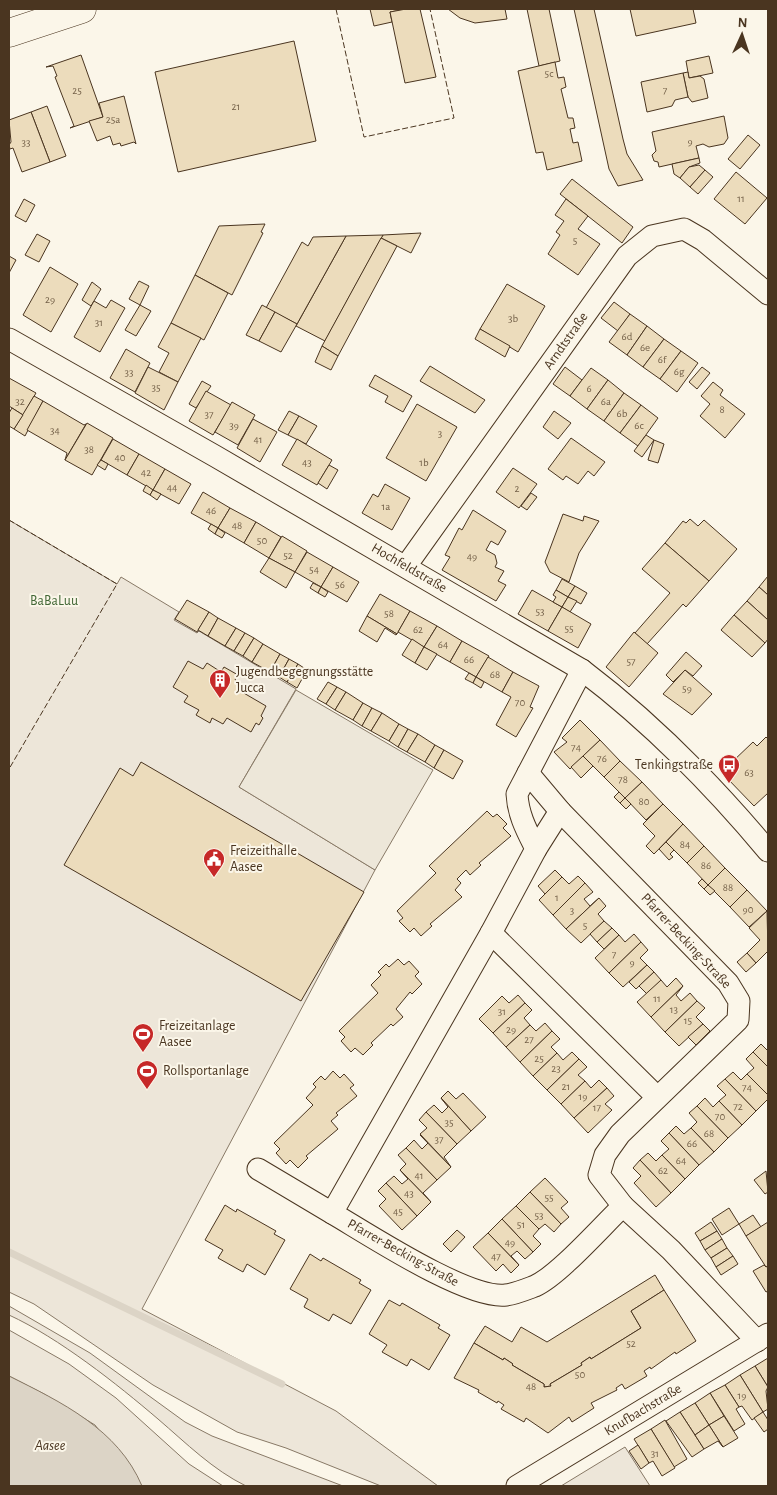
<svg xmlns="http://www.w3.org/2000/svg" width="777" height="1495" viewBox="0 0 777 1495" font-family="'Alegreya Sans',sans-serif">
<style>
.green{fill:#ede6d9;stroke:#887966}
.parking{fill:#ede7d9;stroke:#887966}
.water{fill:#dcd4c6;stroke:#887966}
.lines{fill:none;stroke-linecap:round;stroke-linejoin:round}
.stream{stroke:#dcd4c6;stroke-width:7}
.building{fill:#ecdcbc;stroke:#4a3520}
.minor-casing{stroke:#4a3520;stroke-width:23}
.secondary-casing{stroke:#4a3520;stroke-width:29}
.minor{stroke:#fbf6e9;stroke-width:21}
.secondary{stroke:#fbf6e9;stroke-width:28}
.fence{stroke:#4a3520;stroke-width:1;stroke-dasharray:6 2.5;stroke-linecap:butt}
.labels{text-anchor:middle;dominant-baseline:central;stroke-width:4;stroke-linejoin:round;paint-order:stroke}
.number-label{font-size:11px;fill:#725f47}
.street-label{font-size:14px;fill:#4a3520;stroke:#fbf6e9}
.park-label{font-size:14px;fill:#436837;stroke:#fbf6e9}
.poi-label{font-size:14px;fill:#4a3520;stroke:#fbf6e9;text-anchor:start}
.water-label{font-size:15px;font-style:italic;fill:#4a3520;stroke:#fbf6e9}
</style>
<rect width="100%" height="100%" fill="#fbf6e9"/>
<g class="green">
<path d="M9 520 117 584 121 577 179 612 174 620 197 633 199 631 296 689 239 787 375 870 142 1309 336 1411 438 1486H381L286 1448 237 1432 153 1385 34 1304 9 1292Z"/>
<path d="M9 1306 90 1353 185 1422 212 1436 343 1486H246C213 1470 186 1443 158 1419 117 1384 59 1338 9 1315Z"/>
<path d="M9 1330 69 1364 116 1398 189 1464 223 1486H142L95 1425 44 1394 9 1376Z"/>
<path d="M625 1447 650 1486H561Z"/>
</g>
<path class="parking" d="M296 690 433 770 375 870 239 787Z"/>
<path class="water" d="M9 1376C61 1402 118 1429 142 1486H9Z"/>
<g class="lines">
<path class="stream" d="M9 1252 282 1384"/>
</g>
<g class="building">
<path d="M370 9H406L390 12 392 22 374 26Z"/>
<path d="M406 9H420L436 77 405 83 390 12Z"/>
<path d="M448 9H505L507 19 475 23 460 18Z"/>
<path d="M527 9H549L560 61 539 66Z"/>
<path d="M574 9H594L623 139 627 154 643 180 618 186 609 169Z"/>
<path d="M630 9H693L696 23 636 36Z"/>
<path d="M294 41 316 141 178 172 155 72Z"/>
<path d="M81 55 103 117 70 128 74 126 55 77 57 76 53 66 46 67Z"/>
<path d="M709 56 713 73 689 78 686 61Z"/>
<path d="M555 62 558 78 564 77 566 87 561 89 568 118H573L575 128 570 129 573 143 578 142 582 161 547 170 543 152 536 153 518 71Z"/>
<path d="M688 72 689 78 700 76 704 79 708 98 692 102 688 97 683 73Z"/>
<path d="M683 73 688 97 675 100 672 106 647 112 641 82Z"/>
<path d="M124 96 136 144 134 142 121 146 120 143 113 145 110 136 97 141 89 121 103 117 99 103Z"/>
<path d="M47 106 66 156 50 162 31 112Z"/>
<path d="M31 112 50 162 22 172 13 148 10 149 9 145 11 142 9 120Z"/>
<path d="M724 116 728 138 724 144 709 147 703 144 696 146 699 158 659 167 658 162 654 161 652 155 656 151 652 132Z"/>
<path d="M748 135 760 145 740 169 728 159Z"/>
<path d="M699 158 700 163 689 167 680 178 674 174 672 164Z"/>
<path d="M699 165 705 170 690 187 680 178 689 167Z"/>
<path d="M705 170 713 177 698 194 690 187Z"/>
<path d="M736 172 767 198 745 224 714 199Z"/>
<path d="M572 179 633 227 622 243 560 194Z"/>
<path d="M24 199 35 205 26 222 15 216Z"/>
<path d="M566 199 588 216 578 229 600 244 578 275 548 254 560 235 556 232 564 221 555 215Z"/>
<path d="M265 224 261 232 263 233 232 295 195 275 219 226Z"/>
<path d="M421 233 411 253 381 238 383 235Z"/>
<path d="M37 234 50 241 39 262 25 255Z"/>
<path d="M383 235 325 341 296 326 346 236Z"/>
<path d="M346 236 297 324 266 308 302 242 308 246 313 237Z"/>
<path d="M381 238 397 246 338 356 322 346Z"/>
<path d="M9 256 16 260 9 273Z"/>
<path d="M50 267 78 284 51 332 23 315Z"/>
<path d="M195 275 228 293 204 340 171 323Z"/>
<path d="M139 281 149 286 140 305 129 299Z"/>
<path d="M92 282 101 289 91 306 82 300Z"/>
<path d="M507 284 545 306 518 352 480 329Z"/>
<path d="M111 300 125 308 100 352 74 337 94 301 106 308Z"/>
<path d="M614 302 630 314 618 331 601 318Z"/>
<path d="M140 305 151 311 136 336 125 330Z"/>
<path d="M262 305 275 312 259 341 246 335Z"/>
<path d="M275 312 297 324 281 352 259 341Z"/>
<path d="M630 314 647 326 627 355 609 342Z"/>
<path d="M171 323 201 338 178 382 159 372 169 353 158 347Z"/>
<path d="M647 326 664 339 643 367 627 355Z"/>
<path d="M480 329 510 346 505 357 475 339Z"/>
<path d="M664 339 681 351 660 379 643 367Z"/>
<path d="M322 346 338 356 331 370 315 362Z"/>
<path d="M126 349 150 363 135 392 110 378Z"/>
<path d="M681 351 698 363 677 392 660 379Z"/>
<path d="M430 366 485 400 475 413 420 381Z"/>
<path d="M148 367 178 382 164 410 135 393Z"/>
<path d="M565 367 582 380 570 396 553 384Z"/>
<path d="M702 367 710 373 697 389 689 382Z"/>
<path d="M591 368 608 380 587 409 570 396Z"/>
<path d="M375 375 412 396 403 412 385 402 388 396 369 386Z"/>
<path d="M9 378 36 393 23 415 9 406Z"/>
<path d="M608 380 624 393 604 421 587 409Z"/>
<path d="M202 381 211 386 196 408 189 404Z"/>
<path d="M713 382 723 390 720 395 745 414 725 438 700 416 710 404 701 396Z"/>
<path d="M206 391 231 405 213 435 189 421Z"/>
<path d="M624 393 641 405 620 433 604 421Z"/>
<path d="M34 396 43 401 25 436 14 429Z"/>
<path d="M43 401 84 425 86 424 65 460 67 453 27 430Z"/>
<path d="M232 402 255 415 238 445 215 432Z"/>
<path d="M417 404 457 427 426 481 386 458Z"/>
<path d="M641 405 658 418 638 446 620 433Z"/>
<path d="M12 408 23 415 14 429 9 426V413Z"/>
<path d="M289 411 299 416 288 435 278 430Z"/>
<path d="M554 411 571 423 558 439 543 427Z"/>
<path d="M299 416 317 426 306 444 288 435Z"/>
<path d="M253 419 277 432 260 462 237 448Z"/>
<path d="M87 423 113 438 92 475 65 460Z"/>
<path d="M646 435 654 440 642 457 634 451Z"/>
<path d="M571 438 605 462 594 476 588 471 578 484 566 476 563 480 548 469Z"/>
<path d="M113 439 139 454 127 475 101 460Z"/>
<path d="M297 439 332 460 317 485 282 465Z"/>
<path d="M654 440 664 444 658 463 648 460Z"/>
<path d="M139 454 165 469 153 490 127 475Z"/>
<path d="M101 460 108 464 105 470 97 465Z"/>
<path d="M329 465 338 470 327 489 318 483Z"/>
<path d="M513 468 537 484 519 508 496 492Z"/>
<path d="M165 469 191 484 179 504 153 490Z"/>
<path d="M385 484 410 498 392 530 362 513 373 494 378 497Z"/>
<path d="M146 485 153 490 150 495 143 491Z"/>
<path d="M153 490 161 494 157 500 150 495Z"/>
<path d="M203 492 230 508 218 528 191 513Z"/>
<path d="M531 493 537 497 527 510 521 506Z"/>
<path d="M230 508 256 522 244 543 218 528Z"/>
<path d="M473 510 506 531 498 545 491 541 486 550 495 555 497 563 495 567 504 571 498 581 506 585 496 601 442 570 450 557 445 555 459 528 462 530Z"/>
<path d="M563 514 583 521 584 516 599 521 579 553 569 582 550 572 545 562Z"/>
<path d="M690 519 698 526 704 520 737 549 709 581 665 543 683 521 686 523Z"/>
<path d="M256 522 281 537 269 558 244 543Z"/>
<path d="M211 524 218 528 215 534 208 529Z"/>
<path d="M218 528 225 533 222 538 215 534Z"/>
<path d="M282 536 307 551 295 572 269 558Z"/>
<path d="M665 543 709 581 686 607 683 604 647 644 635 633 670 593 642 569Z"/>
<path d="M307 552 333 567 321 587 295 572Z"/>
<path d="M269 558 295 572 286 588 260 572Z"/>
<path d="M333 567 359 582 347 602 321 587Z"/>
<path d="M768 576V595L759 587Z"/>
<path d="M562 579 575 586 568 597 556 590Z"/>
<path d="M313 583 321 587 318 593 310 588Z"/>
<path d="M575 586 587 593 581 604 568 597Z"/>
<path d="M321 587 328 592 325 597 318 593Z"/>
<path d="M759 587 768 595V620L747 601Z"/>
<path d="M532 590 562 607 548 631 518 614Z"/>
<path d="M556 590 568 597 562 607 553 602 556 597 553 595Z"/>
<path d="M380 594 410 611 397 634 367 616Z"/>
<path d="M568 597 577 601 570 612 562 607Z"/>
<path d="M187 600 209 612 197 632 175 619Z"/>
<path d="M747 601 768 620V639L765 643 734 615Z"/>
<path d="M562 607 591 624 578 648 548 631Z"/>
<path d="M410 611 437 626 424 647 398 632Z"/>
<path d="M209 612 218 618 208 636 198 630Z"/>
<path d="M734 615 765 643 752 657 721 630Z"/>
<path d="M367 616 397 634 396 635 385 628 377 642 359 631Z"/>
<path d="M218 618 236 628 225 646 208 636Z"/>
<path d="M437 626 462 641 450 662 424 647Z"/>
<path d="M236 628 245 633 234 651 225 646Z"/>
<path d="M634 632 658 653 629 687 606 667Z"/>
<path d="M245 633 254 638 243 656 234 651Z"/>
<path d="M254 638 263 644 252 662 243 656Z"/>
<path d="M412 639 424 647 415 663 402 655Z"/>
<path d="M462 641 489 656 476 677 450 662Z"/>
<path d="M263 644 280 654 270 672 252 662Z"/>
<path d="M424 647 437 654 427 670 415 663Z"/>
<path d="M686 652 702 666 693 676 685 670 673 682 666 675Z"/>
<path d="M280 654 289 659 279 677 270 672Z"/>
<path d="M488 657 513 672 502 692 476 677Z"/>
<path d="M289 659 298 664 287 682 279 677Z"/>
<path d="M188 661 203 669 207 663 221 672 224 667 238 675 235 680 245 686 242 692 266 706 261 716 263 718 259 725 256 723 251 732 227 718 223 724 212 718 210 723 196 715 199 710 184 702 188 696 173 687Z"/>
<path d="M298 664 307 670 297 688 287 682Z"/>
<path d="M685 670 712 694 692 715 663 694Z"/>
<path d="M513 672 539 686 530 707 533 708 516 737 496 725 511 697 502 692Z"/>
<path d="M469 673 476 677 473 683 465 679Z"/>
<path d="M476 677 484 682 481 688 473 683Z"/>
<path d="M328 682 337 687 326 704 317 699Z"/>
<path d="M337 687 346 692 335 710 326 704Z"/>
<path d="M346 692 363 703 353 720 335 710Z"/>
<path d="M363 703 372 708 362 726 353 720Z"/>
<path d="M372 708 382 713 371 731 362 726Z"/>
<path d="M382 713 399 724 389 741 371 731Z"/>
<path d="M580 720 600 740 570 769 554 752 567 742 562 738Z"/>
<path d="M399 724 408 729 398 747 389 741Z"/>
<path d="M408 729 418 734 407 752 398 747Z"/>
<path d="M418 734 435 745 425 762 407 752Z"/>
<path d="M766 737 768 739V793L754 806 725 776 735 767 731 763 753 742 757 746Z"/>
<path d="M600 740 620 761 604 777 583 756Z"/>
<path d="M435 745 444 750 434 768 425 762Z"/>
<path d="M444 750 463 761 453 779 434 768Z"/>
<path d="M583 756 593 766 581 778 571 767Z"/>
<path d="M620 761 642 782 625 798 604 777Z"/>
<path d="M141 762 364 892 301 1001 64 865 120 768 133 776Z"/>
<path d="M642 782 663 804 646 820 625 798Z"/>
<path d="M619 792 625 798 620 803 614 797Z"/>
<path d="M625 798 631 804 626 809 620 803Z"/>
<path d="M663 804 683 824 654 854 646 846 655 836 643 824Z"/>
<path d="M487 811 493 817 497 814 507 824 503 828 511 836 479 863 481 865 470 875 466 870 457 879 461 883 455 890 462 897 430 924 432 926 421 936 414 928 410 932 399 921 403 918 397 911 436 873 429 866Z"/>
<path d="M683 824 704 846 687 863 666 842Z"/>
<path d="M666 842 674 850 670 854 673 857 669 860 659 849Z"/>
<path d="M704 846 725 868 708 885 687 863Z"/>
<path d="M725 868 747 890 730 907 708 885Z"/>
<path d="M555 870 562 877 545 894 538 886Z"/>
<path d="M578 876 585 883 553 915 539 900 562 877 569 884Z"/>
<path d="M702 879 708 885 704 889 698 883Z"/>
<path d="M585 883 593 892 584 899 590 906 599 898 566 929 553 915Z"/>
<path d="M708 885 715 891 710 895 704 889Z"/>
<path d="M747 890 767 911 749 927 730 907Z"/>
<path d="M599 898 606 906 598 914 604 921 581 943 566 929Z"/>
<path d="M767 911 768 951 756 963 747 953 760 940 749 928Z"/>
<path d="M604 921 612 928 597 942 590 934Z"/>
<path d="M612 928 619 935 604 949 597 942Z"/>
<path d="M634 934 641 942 609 973 595 958 619 935 625 942Z"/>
<path d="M641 942 648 950 640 958 647 965 623 987 609 973Z"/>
<path d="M747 953 756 963 746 972 737 962Z"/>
<path d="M398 959 404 965 409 961 419 972 415 976 422 984 412 994 410 992 396 1009 403 1017 393 1026 391 1024 371 1043 373 1045 363 1055 355 1048 351 1052 341 1041 345 1037 339 1031 378 993 371 985 381 975 378 972 386 964 389 967Z"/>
<path d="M647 965 654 972 636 989 629 982Z"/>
<path d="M654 972 661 980 647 994 639 986Z"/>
<path d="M676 978 683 986 651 1017 637 1002 661 980 667 987Z"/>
<path d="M683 986 676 995 681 1001 690 993 697 1001 665 1032 651 1017Z"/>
<path d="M518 995 525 1003 493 1033 479 1019 502 996 509 1003Z"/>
<path d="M697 1001 705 1008 696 1017 703 1024 679 1046 665 1032Z"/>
<path d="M525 1003 532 1010 524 1018 530 1025 506 1047 493 1033Z"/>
<path d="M545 1023 552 1031 520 1062 506 1047 530 1025 536 1031Z"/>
<path d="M703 1024 710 1031 696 1045 688 1037Z"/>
<path d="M552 1031 560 1039 551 1047 557 1053 533 1076 520 1062Z"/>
<path d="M761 1044 768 1051V1067L753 1052Z"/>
<path d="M572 1052 579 1059 547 1090 533 1076 557 1053 563 1060Z"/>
<path d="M753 1052 768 1067V1095L747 1074 754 1068 746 1059Z"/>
<path d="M579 1059 587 1067 578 1075 585 1081 561 1104 547 1090Z"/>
<path d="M333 1071 340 1078 344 1074 354 1085 350 1088 357 1096 336 1113 338 1115 331 1121 338 1129 306 1156 308 1158 298 1168 290 1160 286 1164 276 1153 280 1149 274 1143 313 1105 306 1098 316 1087 313 1084 321 1076 325 1080Z"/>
<path d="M733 1072 741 1080 747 1074 768 1095V1099L756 1111 725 1079Z"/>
<path d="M725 1079 756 1111 742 1125 719 1101 726 1095 717 1086Z"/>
<path d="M599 1080 607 1088 574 1118 561 1104 585 1081 591 1088Z"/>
<path d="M607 1088 614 1096 605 1104 612 1110 588 1133 574 1118Z"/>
<path d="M448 1091 456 1099 463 1093 486 1117 471 1131 441 1098Z"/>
<path d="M441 1098 471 1131 457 1144 426 1112 434 1105 442 1113 448 1107Z"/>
<path d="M705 1098 713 1107 719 1101 742 1125 728 1138 697 1106Z"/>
<path d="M697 1106 728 1138 714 1152 691 1128 697 1122 689 1113Z"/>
<path d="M426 1112 457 1144 444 1157 451 1167 420 1134 427 1128 419 1120Z"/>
<path d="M676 1126 684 1134 691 1128 714 1152 699 1165 669 1133Z"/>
<path d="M669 1133 699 1165 685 1179 662 1155 669 1149 661 1141Z"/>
<path d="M420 1135 451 1167 437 1180 406 1148 414 1140 422 1149 428 1143Z"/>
<path d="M406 1148 437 1180 423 1193 431 1202 400 1170 406 1164 398 1155Z"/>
<path d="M648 1153 656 1161 662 1155 685 1179 671 1193 640 1160Z"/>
<path d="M640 1160 671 1193 656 1207 634 1183 641 1176 633 1168Z"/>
<path d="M400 1170 431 1202 417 1216 386 1183 394 1176 402 1184 408 1179Z"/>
<path d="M766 1171 768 1192 765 1194 754 1180Z"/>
<path d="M545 1178 568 1202 561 1208 569 1217 561 1224 530 1192Z"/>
<path d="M386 1183 417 1216 402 1230 379 1206 386 1199 378 1191Z"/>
<path d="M530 1192 561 1224 554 1232 545 1224 539 1229 516 1206Z"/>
<path d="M225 1205 236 1212 237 1209 276 1231 274 1234 285 1240 265 1275 247 1264 243 1272 218 1258 223 1250 205 1240Z"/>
<path d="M516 1206 539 1229 533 1236 541 1244 533 1252 502 1219Z"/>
<path d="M729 1208 739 1224 722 1235 712 1219Z"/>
<path d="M753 1215 761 1227 746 1236 739 1224Z"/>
<path d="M502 1219 533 1252 525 1259 517 1251 511 1256 519 1265 488 1233Z"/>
<path d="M711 1222 717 1231 700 1241 695 1233Z"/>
<path d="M768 1222V1266L766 1267 746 1236Z"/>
<path d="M457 1230 465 1237 451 1252 443 1244Z"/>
<path d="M717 1231 722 1239 705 1250 700 1241Z"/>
<path d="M488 1233 519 1265 511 1273 503 1264 496 1271 473 1247Z"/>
<path d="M722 1239 727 1248 711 1258 705 1250Z"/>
<path d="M727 1248 733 1256 716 1267 711 1258Z"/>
<path d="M310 1254 321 1261 323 1258 361 1280 359 1283 371 1290 351 1324 333 1314 329 1321 304 1307 308 1299 290 1289Z"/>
<path d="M733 1256 738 1264 721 1275 716 1267Z"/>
<path d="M764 1265 766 1267 768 1266V1291L766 1292 753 1271Z"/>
<path d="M655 1275 664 1290 631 1311 641 1328 591 1359 590 1357 581 1363 582 1365 550 1384 551 1386 544 1387V1384L512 1365 513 1364 504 1358 503 1360 474 1343 485 1326 512 1342 521 1327 547 1342Z"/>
<path d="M664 1290 696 1341 676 1354 675 1352 651 1369 650 1367 644 1371 647 1376 625 1389 622 1384 616 1388 617 1390 591 1403 594 1408 572 1422 569 1417 548 1433 526 1418 524 1422 501 1409 504 1405 498 1401 497 1403 478 1392 479 1390 454 1378 474 1343 503 1360 504 1358 513 1364 512 1365 544 1384V1387L551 1386 550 1384 582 1365 581 1363 590 1357 591 1359 641 1328 631 1311Z"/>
<path d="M389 1300 400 1306 402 1303 440 1325 438 1328 450 1335 429 1370 411 1359 407 1366 382 1352 387 1345 369 1334Z"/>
<path d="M768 1358V1387L755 1366Z"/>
<path d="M755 1366 768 1387 766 1391 768 1409 763 1412 740 1375Z"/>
<path d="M740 1375 763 1412 752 1420 742 1406 739 1407 725 1385Z"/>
<path d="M725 1385 739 1407 736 1409 745 1424 734 1431 710 1393Z"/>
<path d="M710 1393 724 1416 709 1425 695 1403Z"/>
<path d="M695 1403 709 1425 695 1435 680 1412Z"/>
<path d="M680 1412 704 1449 692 1457 666 1421Z"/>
<path d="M763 1412 768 1420V1429L764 1432 754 1418Z"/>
<path d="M724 1416 738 1438 723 1447 709 1425Z"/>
<path d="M665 1420 687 1459 674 1467 651 1429Z"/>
<path d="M709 1425 723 1447 718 1441 704 1449 695 1435Z"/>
<path d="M651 1429 675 1468 662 1476 653 1461 649 1463 634 1439Z"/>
<path d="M638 1445 649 1463 641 1469 629 1451Z"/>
</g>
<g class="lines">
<g class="minor-casing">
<g id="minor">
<path d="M9 339 215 456 582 670C652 723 712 784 768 851"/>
<path d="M406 566 627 256 652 236 684 229 703 240 768 294"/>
<path d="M528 773 560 811 728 983 739 1001 738 1020 620 1134 605 1155 599 1175 623 1206"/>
<path d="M560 811 536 849 491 933 332 1213C368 1234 468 1300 506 1295 515 1294 527 1289 535 1286 559 1275 602 1226 623 1206L671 1250 757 1341"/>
<path d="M536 849C527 831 518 815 517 794L582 670"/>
<path d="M491 933 657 1097"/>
<path d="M258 1169 332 1213"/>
<path d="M517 1486 768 1334"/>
</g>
</g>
<g class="secondary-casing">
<path id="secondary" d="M9 33 82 9"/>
</g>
<use href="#minor" class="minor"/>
<use href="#secondary" class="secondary"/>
<g class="fence">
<path d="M336 9 364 137 454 118 430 9"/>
<path d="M9 520 117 584 9 769"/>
</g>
</g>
<defs>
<g id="building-pin" transform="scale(1.125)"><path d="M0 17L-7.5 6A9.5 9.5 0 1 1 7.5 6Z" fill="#c62828" stroke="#fbf6e9"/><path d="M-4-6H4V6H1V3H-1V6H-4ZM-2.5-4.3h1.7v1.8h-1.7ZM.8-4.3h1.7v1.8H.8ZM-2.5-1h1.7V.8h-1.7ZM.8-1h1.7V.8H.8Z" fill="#fff"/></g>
<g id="bus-pin" transform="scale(1.125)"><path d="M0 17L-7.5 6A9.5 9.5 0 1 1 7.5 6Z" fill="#c62828" stroke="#fbf6e9"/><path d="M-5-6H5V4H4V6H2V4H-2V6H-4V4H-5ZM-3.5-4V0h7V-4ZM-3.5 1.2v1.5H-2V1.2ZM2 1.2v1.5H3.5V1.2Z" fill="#fff"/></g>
<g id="civic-pin" transform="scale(1.125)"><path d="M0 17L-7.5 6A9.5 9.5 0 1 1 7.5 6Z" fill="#c62828" stroke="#fbf6e9"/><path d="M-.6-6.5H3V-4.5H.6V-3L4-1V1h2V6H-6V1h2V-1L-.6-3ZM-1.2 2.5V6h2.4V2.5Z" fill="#fff"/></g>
<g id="stadium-pin" transform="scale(1.125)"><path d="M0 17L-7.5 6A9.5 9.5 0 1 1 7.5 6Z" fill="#c62828" stroke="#fbf6e9"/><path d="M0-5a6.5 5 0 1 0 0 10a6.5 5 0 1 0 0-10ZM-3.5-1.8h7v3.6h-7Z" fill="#fff"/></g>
</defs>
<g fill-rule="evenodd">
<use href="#building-pin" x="220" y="680"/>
<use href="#bus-pin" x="729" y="765"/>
<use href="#civic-pin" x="214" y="859"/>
<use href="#stadium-pin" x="143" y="1034"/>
<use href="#stadium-pin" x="147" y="1071"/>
</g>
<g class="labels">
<g class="number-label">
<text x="549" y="73">5c</text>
<text x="77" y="90">25</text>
<text x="665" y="90">7</text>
<text x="236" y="106">21</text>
<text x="113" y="119">25a</text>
<text x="690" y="141">9</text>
<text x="26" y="142">33</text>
<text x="741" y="198">11</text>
<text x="575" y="240">5</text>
<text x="50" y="299">29</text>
<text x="513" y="318">3b</text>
<text x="99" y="322">31</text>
<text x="627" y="336">6d</text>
<text x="645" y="347">6e</text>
<text x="662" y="359">6f</text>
<text x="679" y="371">6g</text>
<text x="129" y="372">33</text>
<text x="156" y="387">35</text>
<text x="589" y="388">6</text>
<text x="20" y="401">32</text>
<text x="606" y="401">6a</text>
<text x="722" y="409">8</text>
<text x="622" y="413">6b</text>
<text x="209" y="414">37</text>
<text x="234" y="425">39</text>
<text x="639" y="425">6c</text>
<text x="55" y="430">34</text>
<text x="440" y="433">3</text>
<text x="258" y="439">41</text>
<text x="89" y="449">38</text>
<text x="120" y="457">40</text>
<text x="307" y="462">43</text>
<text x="424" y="462">1b</text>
<text x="146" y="472">42</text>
<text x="172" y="487">44</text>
<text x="517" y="488">2</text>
<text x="386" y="506">1a</text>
<text x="211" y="510">46</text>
<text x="237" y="525">48</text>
<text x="262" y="540">50</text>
<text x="288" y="555">52</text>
<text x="472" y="556">49</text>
<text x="314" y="569">54</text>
<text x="340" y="584">56</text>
<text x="540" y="611">53</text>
<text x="389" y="613">58</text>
<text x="569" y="628">55</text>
<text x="418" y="629">62</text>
<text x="443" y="644">64</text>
<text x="469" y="659">66</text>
<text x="631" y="661">57</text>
<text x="495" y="674">68</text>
<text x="687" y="688">59</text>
<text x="520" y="702">70</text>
<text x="576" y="747">74</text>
<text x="602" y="758">76</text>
<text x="749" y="772">63</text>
<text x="623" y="779">78</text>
<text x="644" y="801">80</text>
<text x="685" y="844">84</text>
<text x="706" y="865">86</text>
<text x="728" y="887">88</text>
<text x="557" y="897">1</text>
<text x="748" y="909">90</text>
<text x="572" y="910">3</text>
<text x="585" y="925">5</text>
<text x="614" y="954">7</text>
<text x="632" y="962">9</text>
<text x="657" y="998">11</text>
<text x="674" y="1009">13</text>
<text x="502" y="1011">31</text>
<text x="688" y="1020">15</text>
<text x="511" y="1029">29</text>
<text x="529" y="1039">27</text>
<text x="539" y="1058">25</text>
<text x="556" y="1068">23</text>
<text x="566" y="1086">21</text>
<text x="747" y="1087">74</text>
<text x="583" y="1096">19</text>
<text x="738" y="1106">72</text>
<text x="597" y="1107">17</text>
<text x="720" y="1116">70</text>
<text x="449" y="1122">35</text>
<text x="709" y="1133">68</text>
<text x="439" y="1139">37</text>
<text x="692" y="1143">66</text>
<text x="681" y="1160">64</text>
<text x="663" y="1170">62</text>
<text x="419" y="1175">41</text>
<text x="409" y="1193">43</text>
<text x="549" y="1197">55</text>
<text x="398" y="1211">45</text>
<text x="539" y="1215">53</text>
<text x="521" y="1224">51</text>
<text x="510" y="1242">49</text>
<text x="496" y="1256">47</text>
<text x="631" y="1343">52</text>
<text x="580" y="1374">50</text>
<text x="531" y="1386">48</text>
<text x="742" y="1395">19</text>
<text x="655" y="1453">31</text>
</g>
<g class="street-label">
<text transform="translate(566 341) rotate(-55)">Arndtstraße</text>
<text transform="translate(409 568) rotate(30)">Hochfeldstraße</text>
<text transform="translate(686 941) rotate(47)">Pfarrer-Becking-Straße</text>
<text transform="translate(403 1253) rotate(29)">Pfarrer-Becking-Straße</text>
<text transform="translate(643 1410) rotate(-31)">Knufbachstraße</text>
</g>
<g class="park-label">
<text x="54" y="601">BaBaLuu</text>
</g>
<g class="poi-label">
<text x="236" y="672">Jugendbegegnungsstätte<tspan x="236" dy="16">Jucca</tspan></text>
<text x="713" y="765" text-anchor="end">Tenkingstraße</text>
<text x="230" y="851">Freizeithalle<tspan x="230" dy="16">Aasee</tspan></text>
<text x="159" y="1026">Freizeitanlage<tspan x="159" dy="16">Aasee</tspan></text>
<text x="163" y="1071">Rollsportanlage</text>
</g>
<g class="water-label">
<text x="50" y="1445">Aasee</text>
</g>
</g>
<rect width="777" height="1495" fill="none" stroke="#4a3520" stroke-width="20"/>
<g transform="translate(742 35) rotate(3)" stroke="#fbf6e9" stroke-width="4" paint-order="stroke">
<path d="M0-4L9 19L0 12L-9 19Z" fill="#4a3520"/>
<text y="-8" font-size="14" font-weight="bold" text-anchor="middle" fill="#4a3520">N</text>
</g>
</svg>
